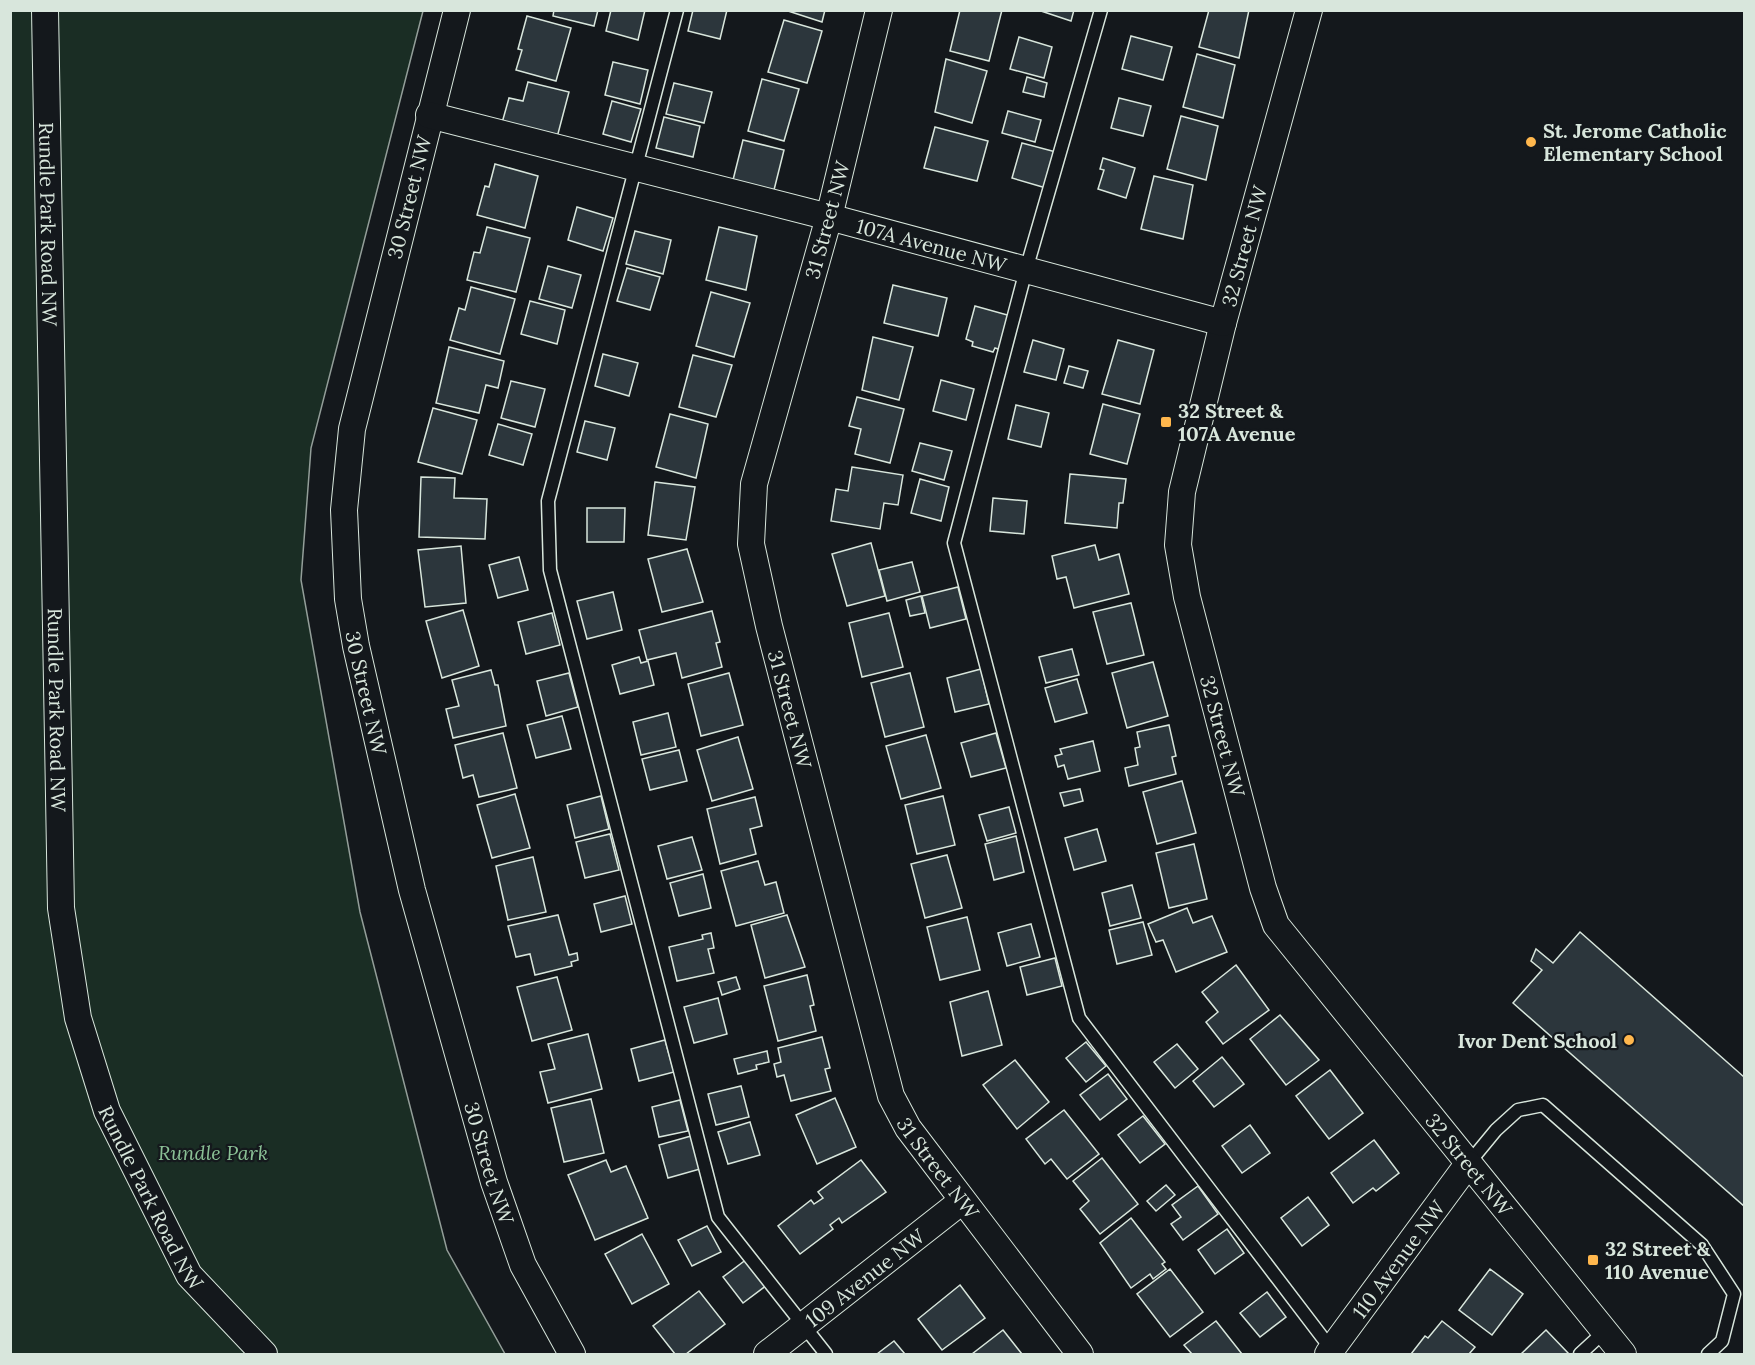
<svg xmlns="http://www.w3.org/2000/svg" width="1755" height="1365" viewBox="0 0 1755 1365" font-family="Lora,serif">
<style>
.green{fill:#1a2d24;stroke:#939e99;stroke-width:1.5}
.building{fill:#2c363c;stroke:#d8e6dc;stroke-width:1.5}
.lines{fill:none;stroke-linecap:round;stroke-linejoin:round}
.lane-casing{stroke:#d8e6dc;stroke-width:15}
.street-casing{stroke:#d8e6dc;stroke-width:28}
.lane{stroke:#14181c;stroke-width:12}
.street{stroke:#14181c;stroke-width:26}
.poi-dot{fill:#ffb74d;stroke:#14181c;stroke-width:2}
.labels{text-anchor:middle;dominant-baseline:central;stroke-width:4.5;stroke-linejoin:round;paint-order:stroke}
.poi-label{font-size:20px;font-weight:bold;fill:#d8e6dc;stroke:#14181c;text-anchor:start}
.street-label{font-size:20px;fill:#d8e6dc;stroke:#14181c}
.park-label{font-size:20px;font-style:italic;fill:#8ac095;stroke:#14181c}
</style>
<rect width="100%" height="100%" fill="#14181c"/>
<path class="green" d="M10 11H423L311 448 301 580 360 912 447 1250 505 1354H11Z"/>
<g class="building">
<path d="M554 10H598L594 26 553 16Z"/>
<path d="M611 10H645L638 40 606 31Z"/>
<path d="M693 10H727L720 39 688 31Z"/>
<path d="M785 10H825L822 22Z"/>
<path d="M960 10H1002L989 61 950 51Z"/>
<path d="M1038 10H1074L1071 21Z"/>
<path d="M1209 10H1249L1239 58 1199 47Z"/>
<path d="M527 16 571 28 556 81 516 70 522 50 518 49Z"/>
<path d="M784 20 822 31 807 83 768 72Z"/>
<path d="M1131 36 1172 47 1163 80 1122 69Z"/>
<path d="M1019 37 1052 47 1044 78 1010 69Z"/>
<path d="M1197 54 1235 65 1223 118 1183 107Z"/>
<path d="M946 59 987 71 972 123 935 112Z"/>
<path d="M613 62 648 70 640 104 605 95Z"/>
<path d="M1027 77 1047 83 1044 97 1023 92Z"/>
<path d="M762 79 799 89 784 141 748 131Z"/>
<path d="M528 82 569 92 555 145 500 130 509 98 523 101Z"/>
<path d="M674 83 712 92 704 123 666 114Z"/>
<path d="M1119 98 1151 106 1143 136 1111 128Z"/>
<path d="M612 101 641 109 631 142 603 134Z"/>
<path d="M1008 111 1041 120 1035 142 1002 133Z"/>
<path d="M1181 116 1218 126 1206 180 1167 169Z"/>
<path d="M664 117 700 126 693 157 656 148Z"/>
<path d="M935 127 988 141 977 181 924 168Z"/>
<path d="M743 140 784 150 772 198 731 188Z"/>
<path d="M1022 143 1056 152 1046 188 1012 178Z"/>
<path d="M1103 158 1135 168 1126 198 1098 189 1104 170 1100 169Z"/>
<path d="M495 164 538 176 525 228 477 215 485 186 489 187Z"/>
<path d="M1154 176 1193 185 1183 239 1141 229Z"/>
<path d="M577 207 613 218 603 251 568 240Z"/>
<path d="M487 227 530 238 516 292 467 280 474 252 480 253Z"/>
<path d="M719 227 757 236 746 290 706 280Z"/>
<path d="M635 231 671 240 663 274 626 264Z"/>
<path d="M548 266 581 275 572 308 539 299Z"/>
<path d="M627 268 660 277 650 310 617 301Z"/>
<path d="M893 285 947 298 938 336 884 323Z"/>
<path d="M471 287 515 299 500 354 450 340 459 308 465 310Z"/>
<path d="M711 292 750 303 734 357 696 346Z"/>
<path d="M530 301 565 310 557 344 521 334Z"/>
<path d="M975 306 1011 316 1001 350 995 348 993 352 972 346 973 342 966 339Z"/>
<path d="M873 337 913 347 899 400 862 390Z"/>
<path d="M1033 340 1064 349 1056 380 1024 372Z"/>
<path d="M1118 340 1154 350 1140 404 1102 394Z"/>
<path d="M449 347 504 361 498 388 486 385 479 413 436 403Z"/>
<path d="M603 354 638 363 629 396 595 386Z"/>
<path d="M693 355 732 365 716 417 679 407Z"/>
<path d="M1069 366 1088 371 1083 388 1064 383Z"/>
<path d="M941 380 974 389 966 420 933 411Z"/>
<path d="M511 381 545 389 535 427 501 418Z"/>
<path d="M857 397 904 409 890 463 855 454 861 429 849 426Z"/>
<path d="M1103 404 1140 414 1127 464 1090 454Z"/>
<path d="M1016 405 1049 413 1041 447 1008 439Z"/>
<path d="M433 408 477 420 462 474 418 462Z"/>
<path d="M670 414 708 424 696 478 656 467Z"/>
<path d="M585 421 615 428 607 460 577 452Z"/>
<path d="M498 424 532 434 523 465 489 455Z"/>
<path d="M920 443 952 451 944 480 912 471Z"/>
<path d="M852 467 903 475 898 505 884 503 880 529 831 521 836 489 848 491Z"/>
<path d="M1070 474 1126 479 1123 503H1119L1117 528 1065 523Z"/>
<path d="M421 477 455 478 454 498 487 499 485 539 419 537Z"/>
<path d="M920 479 949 487 941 521 911 513Z"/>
<path d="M655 482 695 487 686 540 648 535Z"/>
<path d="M993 498 1027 501 1024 534 990 531Z"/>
<path d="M587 508H625L624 542H587Z"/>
<path d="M871 543 885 596 847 606 832 554Z"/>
<path d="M1095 545 1099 560 1119 554 1129 594 1074 608 1066 577 1057 579 1052 556Z"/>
<path d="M461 546 466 603 425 607 418 550Z"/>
<path d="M687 549 703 602 662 612 648 559Z"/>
<path d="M519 557 528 590 498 598 489 565Z"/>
<path d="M912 562 920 592 887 601 879 570Z"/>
<path d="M958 587 966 619 930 628 922 596Z"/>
<path d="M613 592 622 630 587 639 577 601Z"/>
<path d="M921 596 925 613 910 616 906 600Z"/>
<path d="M1131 603 1144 655 1107 664 1093 612Z"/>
<path d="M463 610 479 666 442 678 426 621Z"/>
<path d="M712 611 720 642 716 643 722 667 682 678 676 653 647 660 639 630Z"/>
<path d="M552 613 560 645 526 654 518 622Z"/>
<path d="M889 613 903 667 862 677 849 623Z"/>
<path d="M1072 649 1079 675 1046 683 1039 657Z"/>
<path d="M639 657 641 663 648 661 654 685 620 694 612 665Z"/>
<path d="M1153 662 1168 716 1127 728 1112 673Z"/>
<path d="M981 669 989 704 955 712 947 678Z"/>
<path d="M491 670 495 685H498L506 726 453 738 446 709 459 706 452 680Z"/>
<path d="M569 673 578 707 546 716 537 681Z"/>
<path d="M729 673 743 725 701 736 688 684Z"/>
<path d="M910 673 924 727 885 737 871 683Z"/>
<path d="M1077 679 1087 713 1055 722 1045 688Z"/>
<path d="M668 713 676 747 641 755 633 722Z"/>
<path d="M562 716 571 749 536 758 527 725Z"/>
<path d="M1169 725 1176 756 1172 757 1176 774 1129 786 1125 768 1138 765 1135 748 1140 747 1137 732Z"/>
<path d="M503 733 517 788 479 797 473 775 463 778 455 745Z"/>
<path d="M996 733 1006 768 971 777 961 743Z"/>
<path d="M926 735 941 788 901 799 886 746Z"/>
<path d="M738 737 753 789 712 801 697 750Z"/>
<path d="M1093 741 1100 771 1068 779 1064 765 1058 767 1055 756 1062 754 1060 749Z"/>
<path d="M679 750 687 781 650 790 642 759Z"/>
<path d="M1182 781 1196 833 1157 844 1143 792Z"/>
<path d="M1080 789 1083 801 1064 806 1060 793Z"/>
<path d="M515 794 530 848 492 858 477 805Z"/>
<path d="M601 796 609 829 575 838 567 805Z"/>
<path d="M943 796 955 845 917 854 905 805Z"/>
<path d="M755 797 762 826 750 829 756 854 720 864 707 809Z"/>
<path d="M1009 807 1016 833 987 841 979 815Z"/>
<path d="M1097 829 1106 861 1074 870 1065 838Z"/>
<path d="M610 834 619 870 585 878 576 842Z"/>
<path d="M1016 836 1024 872 994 880 985 844Z"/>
<path d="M692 837 702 870 667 879 658 846Z"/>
<path d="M1194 844 1207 899 1169 908 1156 853Z"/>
<path d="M947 855 962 908 925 918 911 864Z"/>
<path d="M533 857 546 912 508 920 496 866Z"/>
<path d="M758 861 765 885 776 882 784 913 736 926 721 871Z"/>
<path d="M703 874 711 908 679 916 670 883Z"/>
<path d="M1132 885 1141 918 1110 926 1102 893Z"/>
<path d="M625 896 632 924 601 932 594 904Z"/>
<path d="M1187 908 1193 923 1212 916 1227 952 1176 972 1163 940 1156 942 1148 924Z"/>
<path d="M558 915 569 955 577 953 578 960 571 962 572 966 535 975 530 954 516 957 508 926Z"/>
<path d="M787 915 805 967 765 978 751 925Z"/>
<path d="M967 917 980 970 940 980 927 927Z"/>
<path d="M1143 922 1152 955 1117 964 1109 930Z"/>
<path d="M1031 924 1040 957 1007 966 998 933Z"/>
<path d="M1580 932 1744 1077V1206L1513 1003 1542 970 1531 961 1536 949 1553 963Z"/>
<path d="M711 933 714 948 708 949 714 973 677 981 669 947 703 939 702 935Z"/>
<path d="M1055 958 1062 986 1027 995 1020 967Z"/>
<path d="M1236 965 1269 1010 1223 1044 1206 1022 1218 1012 1202 992Z"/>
<path d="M807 975 814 1005 810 1006 816 1031 778 1041 764 986Z"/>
<path d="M557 977 572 1030 532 1041 517 987Z"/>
<path d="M736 977 740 989 722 995 718 982Z"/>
<path d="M988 991 1002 1045 962 1056 950 1002Z"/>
<path d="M718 998 727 1034 694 1043 684 1007Z"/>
<path d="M1280 1015 1319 1060 1286 1085 1250 1039Z"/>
<path d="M588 1034 602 1089 548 1103 540 1072 555 1069 548 1044Z"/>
<path d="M822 1037 830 1068 825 1069 831 1091 791 1101 784 1075 777 1077 774 1064 781 1062 778 1048Z"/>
<path d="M665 1040 674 1072 639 1081 631 1049Z"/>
<path d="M1086 1042 1106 1066 1086 1082 1066 1058Z"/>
<path d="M1177 1044 1198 1069 1175 1088 1154 1062Z"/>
<path d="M767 1051 769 1062 756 1065 757 1069 738 1074 734 1059Z"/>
<path d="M1222 1057 1244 1084 1214 1107 1193 1081Z"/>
<path d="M1015 1060 1049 1102 1017 1129 983 1085Z"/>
<path d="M1330 1070 1363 1113 1329 1139 1296 1096Z"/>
<path d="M1108 1074 1127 1099 1100 1120 1080 1095Z"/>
<path d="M741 1086 749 1117 716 1125 708 1094Z"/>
<path d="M835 1098 856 1147 817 1164 796 1115Z"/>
<path d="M591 1099 604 1153 564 1162 551 1108Z"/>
<path d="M680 1100 688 1131 659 1137 652 1107Z"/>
<path d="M1064 1110 1099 1154 1067 1179 1051 1159 1045 1164 1026 1139Z"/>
<path d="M1143 1116 1165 1144 1140 1163 1118 1135Z"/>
<path d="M750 1122 760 1155 728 1164 718 1132Z"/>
<path d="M1250 1125 1270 1153 1242 1173 1222 1146Z"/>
<path d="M691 1136 700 1169 668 1178 659 1145Z"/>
<path d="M1374 1140 1399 1173 1376 1191 1373 1188 1353 1203 1331 1173Z"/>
<path d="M1102 1158 1138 1204 1100 1234 1080 1209 1089 1201 1073 1181Z"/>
<path d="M606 1160 611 1172 626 1166 648 1218 595 1240 568 1175Z"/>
<path d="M861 1160 886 1192 842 1223 839 1218 830 1225 833 1229 800 1254 778 1226 811 1200 814 1204 823 1198 818 1192Z"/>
<path d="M1166 1185 1175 1195 1156 1211 1147 1201Z"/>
<path d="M1198 1186 1218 1214 1183 1240 1171 1224 1181 1217 1172 1205Z"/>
<path d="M1308 1197 1329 1225 1302 1246 1281 1218Z"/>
<path d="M1131 1218 1165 1262 1162 1264 1166 1269 1153 1279 1150 1274 1131 1288 1100 1243Z"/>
<path d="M707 1226 721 1252 692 1266 678 1240Z"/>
<path d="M1227 1229 1244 1253 1215 1274 1198 1250Z"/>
<path d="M642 1234 669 1284 632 1304 605 1254Z"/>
<path d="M747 1259 767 1285 743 1303 723 1277Z"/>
<path d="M1170 1269 1203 1312 1170 1337 1137 1294Z"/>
<path d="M1490 1269 1523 1294 1492 1335 1459 1310Z"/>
<path d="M960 1285 985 1318 942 1350 918 1319Z"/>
<path d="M699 1291 725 1324 686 1354H675L653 1326Z"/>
<path d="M1267 1292 1286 1317 1260 1337 1240 1313Z"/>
<path d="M1216 1321 1242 1354H1192L1184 1345Z"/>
<path d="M1442 1321 1475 1347 1469 1354H1411L1425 1336 1428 1338Z"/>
<path d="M1003 1330 1022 1354H972Z"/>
<path d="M1546 1330 1569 1354H1521Z"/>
<path d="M894 1341 905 1354H877Z"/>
</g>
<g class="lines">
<g class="lane-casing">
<g id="lane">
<path d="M677 10 548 501 550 570 718 1217 826 1354"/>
<path d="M1101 10 1026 270 954 543 1079 1018 1332 1350"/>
<path d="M1468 1164 1496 1130 1518 1110 1543 1105 1702 1245 1734 1294 1722 1341 1708 1354"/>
<path d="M1580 1354 1605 1331"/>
</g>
</g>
<g class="street-casing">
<g id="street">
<path id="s1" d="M45 10 61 908 78 1018 107 1111 189 1275 264 1354"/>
<path id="s2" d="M457 10 352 429 344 510 348 599 356 646 412 890 494 1182 523 1265 572 1354"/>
<path id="s3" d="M879 10 829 217 754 484 751 544 769 626 891 1096 908 1128 1080 1354"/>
<path id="s4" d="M1309 10 1223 323 1182 492 1178 545 1187 597 1263 888 1276 925 1623 1354"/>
<path id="s5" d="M429 115 829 217 1223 323"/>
<path id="s6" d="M767 1354 962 1201"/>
<path id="s7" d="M1328 1354 1468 1164"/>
</g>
</g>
<use href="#lane" class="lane"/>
<use href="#street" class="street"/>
</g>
<g class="poi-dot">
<circle cx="1531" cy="142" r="6"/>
<rect x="1160" y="416" width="12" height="12" rx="3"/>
<circle cx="1629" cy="1040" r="6"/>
<rect x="1587" y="1254" width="12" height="12" rx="3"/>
</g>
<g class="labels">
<g class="poi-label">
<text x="1543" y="130">St. Jerome Catholic<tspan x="1543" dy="23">Elementary School</tspan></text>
<text x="1178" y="410">32 Street &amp;<tspan x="1178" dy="23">107A Avenue</tspan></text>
<text x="1617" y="1040" text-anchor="end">Ivor Dent School</text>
<text x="1605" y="1248">32 Street &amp;<tspan x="1605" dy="23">110 Avenue</tspan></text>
</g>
<g class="street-label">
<text transform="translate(409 197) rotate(-76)">30 Street NW</text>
<text transform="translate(827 220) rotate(-75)">31 Street NW</text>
<text stroke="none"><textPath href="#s1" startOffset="214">Rundle Park Road NW</textPath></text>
<text stroke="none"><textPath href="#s5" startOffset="519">107A Avenue NW</textPath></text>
<text transform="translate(1244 246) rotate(-75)">32 Street NW</text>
<text stroke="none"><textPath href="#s2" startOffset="698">30 Street NW</textPath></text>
<text stroke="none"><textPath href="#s1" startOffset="700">Rundle Park Road NW</textPath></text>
<text stroke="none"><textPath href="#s3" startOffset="720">31 Street NW</textPath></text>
<text stroke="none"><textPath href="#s4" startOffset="748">32 Street NW</textPath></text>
<text stroke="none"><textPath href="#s2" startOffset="1184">30 Street NW</textPath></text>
<text stroke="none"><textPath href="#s4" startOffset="1252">32 Street NW</textPath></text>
<text stroke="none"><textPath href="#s3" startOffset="1206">31 Street NW</textPath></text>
<text stroke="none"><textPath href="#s1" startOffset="1204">Rundle Park Road NW</textPath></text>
<text stroke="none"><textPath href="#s7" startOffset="118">110 Avenue NW</textPath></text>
<text stroke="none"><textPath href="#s6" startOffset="124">109 Avenue NW</textPath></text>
</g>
<g class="park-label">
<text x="213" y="1152">Rundle Park</text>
</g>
</g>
<rect width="1755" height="1365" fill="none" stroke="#d8e6dc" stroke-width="24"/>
</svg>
